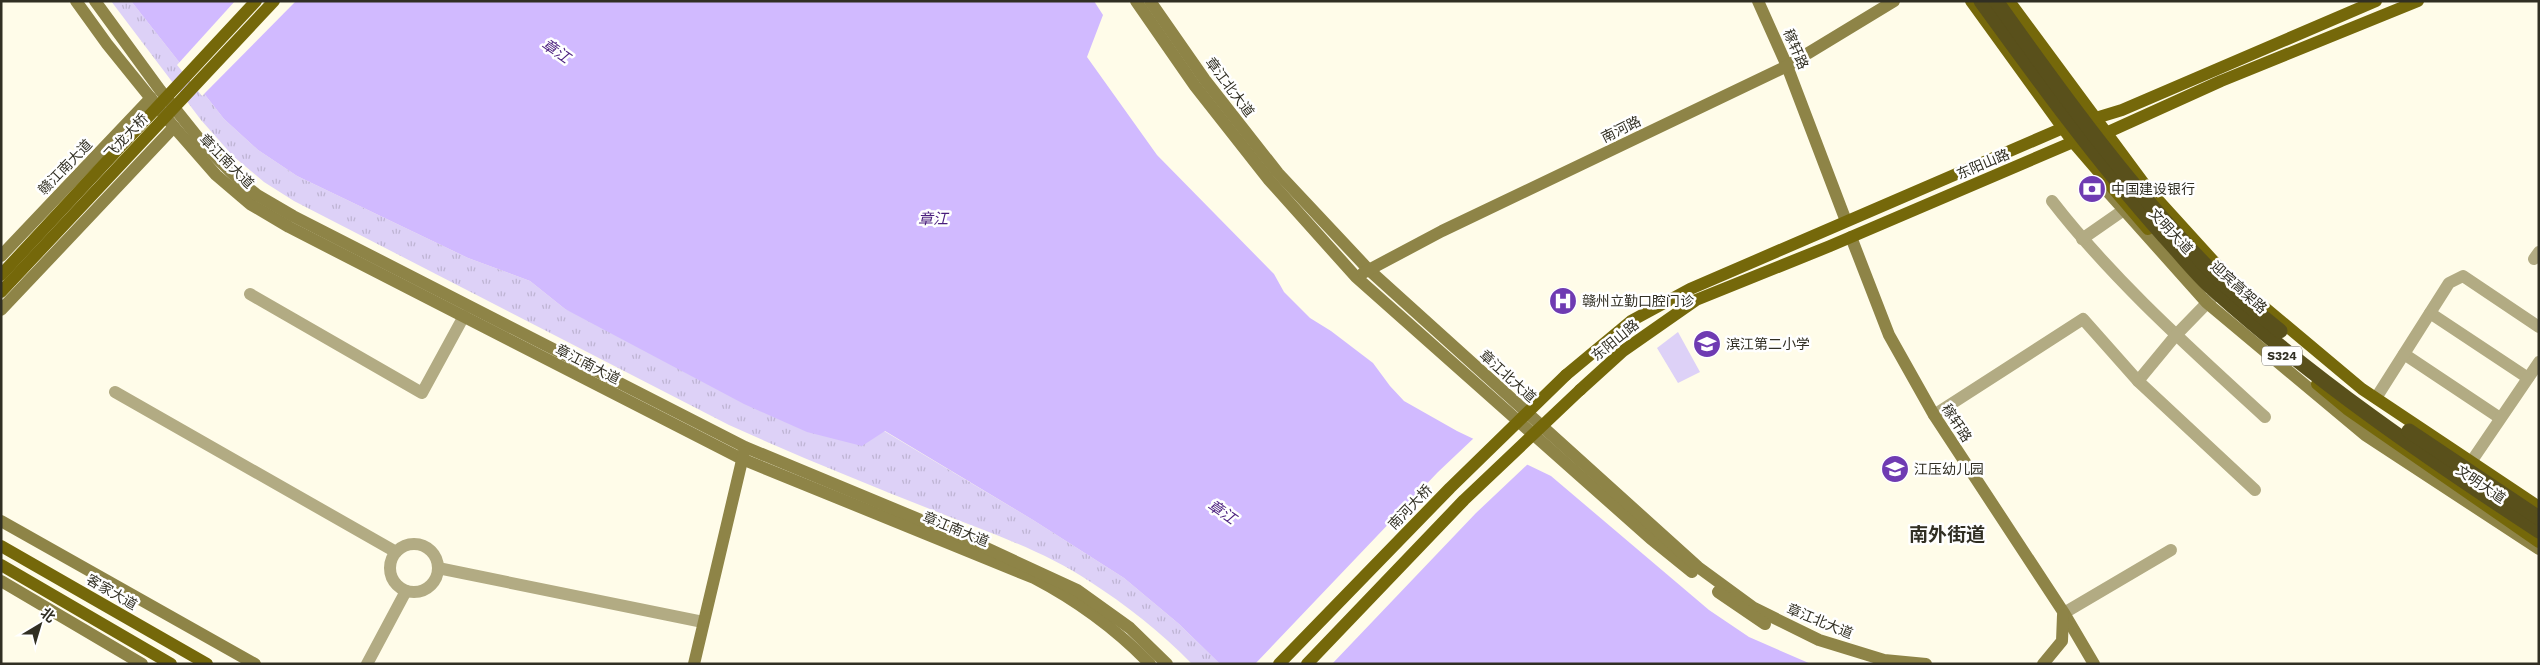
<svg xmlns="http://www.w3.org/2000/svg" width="2540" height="665" viewBox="0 0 2540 665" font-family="'Work Sans','Noto Sans SC',sans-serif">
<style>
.green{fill:#ddd1f7}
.park{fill:url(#park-tufts)}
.water{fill:#d1baff}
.pier{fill:#fffce9}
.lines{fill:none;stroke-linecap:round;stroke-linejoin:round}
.street{stroke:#b2ab83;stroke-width:12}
.secondary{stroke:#8e8447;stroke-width:12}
.primary{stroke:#75680a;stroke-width:12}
.primary-bridge{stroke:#75680a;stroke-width:12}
.highway-bridge{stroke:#59501b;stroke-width:15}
.labels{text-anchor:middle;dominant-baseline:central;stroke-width:5;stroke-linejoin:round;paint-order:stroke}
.shield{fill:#fff;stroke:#6f6d65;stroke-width:1}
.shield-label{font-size:12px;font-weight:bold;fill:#312f23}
.street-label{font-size:14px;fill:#312f23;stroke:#fff}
.poi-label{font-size:14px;fill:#312f23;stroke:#fff;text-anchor:start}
.water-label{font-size:15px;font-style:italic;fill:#491d7d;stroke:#fff}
.district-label{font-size:19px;font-weight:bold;fill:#312f23;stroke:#fff}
</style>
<defs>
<pattern id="park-tufts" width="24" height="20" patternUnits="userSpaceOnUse" patternTransform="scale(1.25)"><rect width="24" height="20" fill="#ddd1f7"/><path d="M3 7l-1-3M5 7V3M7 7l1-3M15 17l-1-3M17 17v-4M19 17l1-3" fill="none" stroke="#beb4d3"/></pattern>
</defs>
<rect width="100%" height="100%" fill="#fffce9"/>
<path class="green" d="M1678 332 1700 372 1678 383 1657 348Z"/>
<path class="park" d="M111 1H131L224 119 258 150 297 176 468 258 530 281 565 309 884 431 1033 520 1124 578 1179 624 1220 664H1192C1162 633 1125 604 1089 581 1046 552 993 534 945 515 872 486 800 457 729 425L294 201 264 182 233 156 201 120Z"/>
<path class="water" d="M131 1H1094L1103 15 1087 57 1157 155 1274 274 1284 292 1310 318 1331 331 1373 363 1390 386 1404 401 1457 431 1551 476 1709 610 1749 637 1811 664H1220L1179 624 1124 578 1033 520 885 431 862 446 807 432 744 404 565 309 530 281 468 258 297 176 258 150 224 119Z"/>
<g class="pier">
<path d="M235 1H296L202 96 177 65Z"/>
<path d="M1475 437 1529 463 1476 513 1332 664H1255L1438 472Z"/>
</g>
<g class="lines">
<g class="street">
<path d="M2052 201C2114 281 2191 349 2265 417"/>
<path d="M2082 239 2128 207"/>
<path d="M2534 259 2539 252"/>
<path d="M250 294 422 393 464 316"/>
<path d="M2430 313 2528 378"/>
<path d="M2404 354 2500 418"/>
<path d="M2138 381 2176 335 2212 298"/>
<path d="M115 392 396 552"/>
<path d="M2376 398 2449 283 2463 276 2539 327"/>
<path d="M1934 415 2083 319 2138 381 2255 490"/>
<path d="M2471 462 2539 362"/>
<circle cx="414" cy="568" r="24"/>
<path d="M438 568 703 622"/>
<path d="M2064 613 2171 550"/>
<path d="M367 664 406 591"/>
</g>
<g class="secondary">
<path d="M76 1 107 44 174 127 216 175 250 204 289 227 742 459 1034 578C1078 601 1116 629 1150 664"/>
<path d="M95 1 160 90 204 145 241 182 257 195 293 216 745 447 969 540 1077 590 1130 628 1167 664"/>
<path d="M1136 1 1195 86 1269 180 1356 277 1650 538 1692 572"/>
<path d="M1150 1 1205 80 1278 173 1368 269 1698 567 1754 608 1819 640 1884 660 1926 664"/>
<path d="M1758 1 1787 66 1846 221"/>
<path d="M2099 182 2207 303 2365 435 2539 549"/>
<path d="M1851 237 1889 335 1934 415 2064 613 2094 664"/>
<path d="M1 256 151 98"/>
<path d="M1363 273 1442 231 1787 66 1894 1"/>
<path d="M1 310 174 127"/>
<path d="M1 521 255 664"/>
<path d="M1 581 142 664"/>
<path d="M1718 592 1765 624"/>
<path d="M694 664 744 452"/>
<path d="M2043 664 2062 641 2063 615"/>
</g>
<g class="primary">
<path d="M1971 1 2073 142 2148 229"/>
<path d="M2009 1 2148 189 2227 276 2362 389 2539 507"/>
<path d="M1566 375 1631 321 1690 289 2063 128 2122 110 2376 1"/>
<path d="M2317 384 2347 409 2539 542"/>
<path d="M1580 390 1623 351 1696 300 1830 246 2073 142 2106 133 2221 81 2418 1"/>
<path d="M1 546 207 664"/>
<path d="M1 565 171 664"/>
</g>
<g class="primary-bridge">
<path d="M1 275 256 1"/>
<path d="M1 292 274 1"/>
<path d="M1279 664 1450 488 1566 375"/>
<path d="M1307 664 1464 500 1580 390"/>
</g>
<g class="highway-bridge">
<path d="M1981 1C2039 81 2097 161 2163 235 2180 253 2195 273 2213 289 2314 380 2426 457 2539 531"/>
<path d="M1996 1C2065 98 2135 195 2220 280 2238 298 2260 314 2280 331"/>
<path d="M2409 431 2539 518"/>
</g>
</g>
<defs>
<g id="bank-disc" transform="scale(1.4375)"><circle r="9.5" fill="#6f3bb2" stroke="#fff"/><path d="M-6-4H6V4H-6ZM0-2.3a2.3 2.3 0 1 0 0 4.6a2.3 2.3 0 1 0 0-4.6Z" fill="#fff"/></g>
<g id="hospital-disc" transform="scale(1.4375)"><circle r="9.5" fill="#6f3bb2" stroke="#fff"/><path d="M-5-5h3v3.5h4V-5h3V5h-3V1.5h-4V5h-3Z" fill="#fff"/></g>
<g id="school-disc" transform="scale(1.4375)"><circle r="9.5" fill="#6f3bb2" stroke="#fff"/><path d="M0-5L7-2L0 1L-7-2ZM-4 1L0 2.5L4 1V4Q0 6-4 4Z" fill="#fff"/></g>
</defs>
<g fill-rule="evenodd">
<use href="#bank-disc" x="2092" y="189"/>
<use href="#hospital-disc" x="1563" y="301"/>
<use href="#school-disc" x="1707" y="344"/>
<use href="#school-disc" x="1895" y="469"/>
</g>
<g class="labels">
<rect class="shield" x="2262" y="346.5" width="40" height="19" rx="4"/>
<g class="shield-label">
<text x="2282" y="356">S324</text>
</g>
<g class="street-label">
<text transform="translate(1796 49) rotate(67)">稼轩路</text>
<text transform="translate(1230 87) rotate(53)">章江北大道</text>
<text transform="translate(1621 129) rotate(-26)">南河路</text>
<text transform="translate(126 136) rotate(-47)">飞龙大桥</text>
<text transform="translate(227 161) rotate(45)">章江南大道</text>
<text transform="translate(1983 164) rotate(-23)">东阳山路</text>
<text transform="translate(65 167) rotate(-46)">赣江南大道</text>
<text transform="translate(2171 231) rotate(47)">文明大道</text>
<text transform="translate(2239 287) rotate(42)">迎宾高架路</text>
<text transform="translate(1615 340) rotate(-39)">东阳山路</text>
<text transform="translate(588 364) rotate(27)">章江南大道</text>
<text transform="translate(1508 376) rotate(42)">章江北大道</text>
<text transform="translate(1957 423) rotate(57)">稼轩路</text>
<text transform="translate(2481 484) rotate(34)">文明大道</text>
<text transform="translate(1410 507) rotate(-46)">南河大桥</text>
<text transform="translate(956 529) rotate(22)">章江南大道</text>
<text transform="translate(112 592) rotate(30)">客家大道</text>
<text transform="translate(1820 621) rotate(22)">章江北大道</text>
</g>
<g class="poi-label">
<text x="2111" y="189">中国建设银行</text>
<text x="1582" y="301">赣州立勤口腔门诊</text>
<text x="1726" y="344">滨江第二小学</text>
<text x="1914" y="469">江压幼儿园</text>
</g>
<g class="water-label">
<text transform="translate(556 51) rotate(35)">章江</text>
<text x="933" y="219">章江</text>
<text transform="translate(1222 512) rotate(35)">章江</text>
</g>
<g class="district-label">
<text x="1947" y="534">南外街道</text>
</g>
</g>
<rect width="2540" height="665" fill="none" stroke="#312f23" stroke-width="5"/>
<g transform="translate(40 625) rotate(38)" stroke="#ffffff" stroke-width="4" paint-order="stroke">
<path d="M0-4L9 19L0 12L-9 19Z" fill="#312f23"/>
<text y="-8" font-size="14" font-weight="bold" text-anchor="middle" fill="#312f23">北</text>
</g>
</svg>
